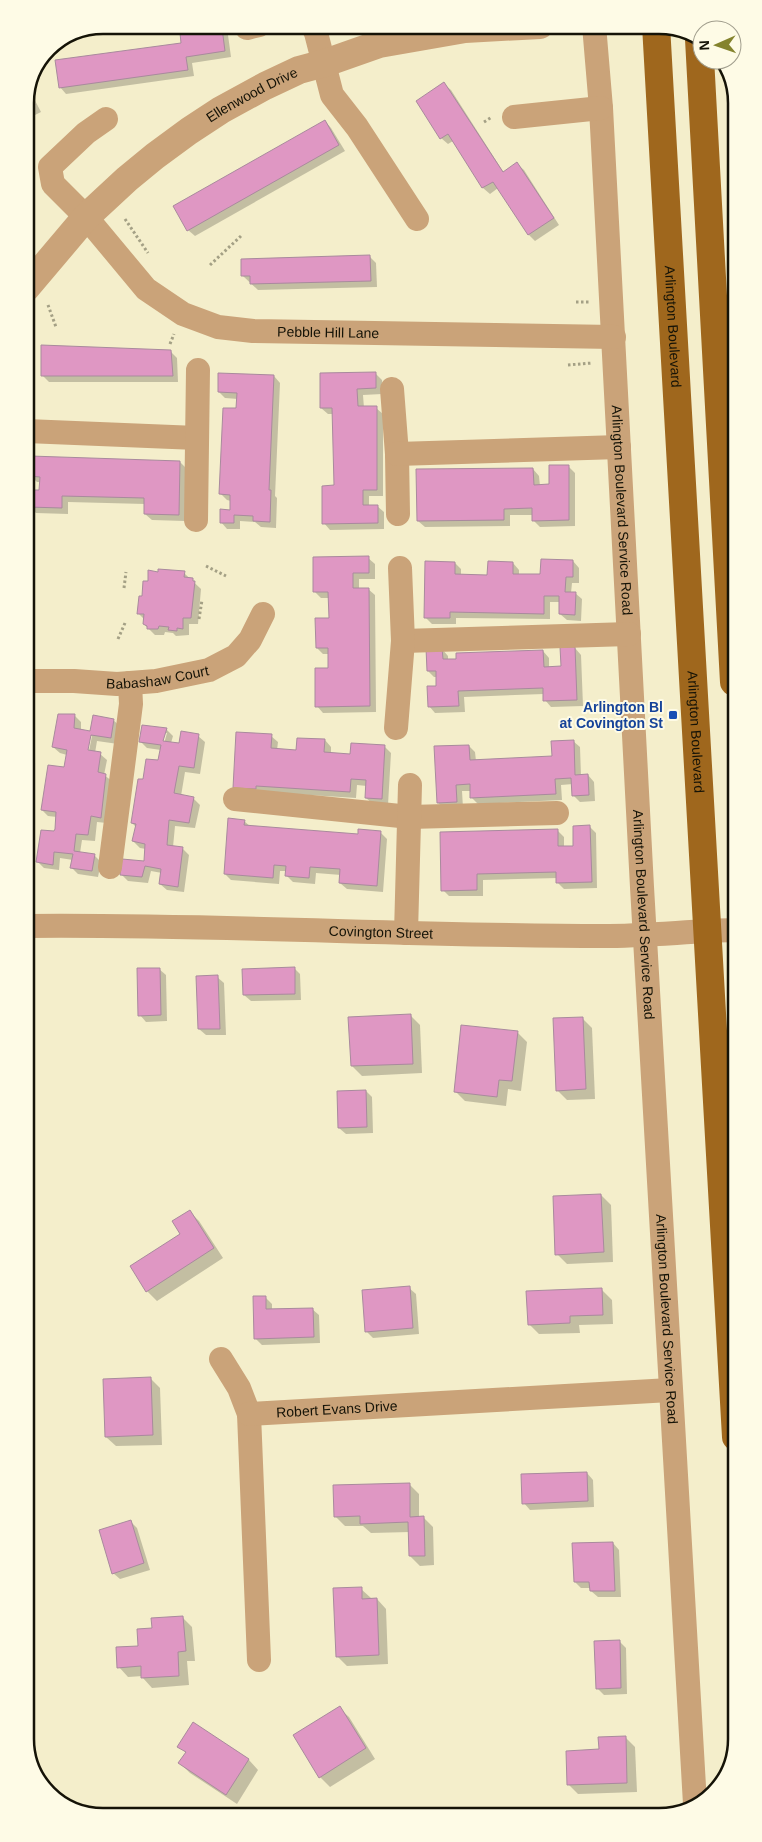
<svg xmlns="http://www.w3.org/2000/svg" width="762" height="1842" viewBox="0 0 762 1842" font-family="Helvetica,sans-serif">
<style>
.shadow{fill:#0003;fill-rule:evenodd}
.building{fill:#df97c3;stroke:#a98a9d}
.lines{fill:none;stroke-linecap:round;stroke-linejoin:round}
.path{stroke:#a4a085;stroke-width:3;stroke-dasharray:2.5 2.5;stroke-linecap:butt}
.minor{stroke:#caa379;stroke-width:24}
.tertiary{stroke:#caa379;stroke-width:28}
.primary{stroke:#9f671d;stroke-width:28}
.transit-dot{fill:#1a4fb4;stroke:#fefbe6;stroke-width:2}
.labels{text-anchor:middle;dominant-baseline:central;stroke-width:4;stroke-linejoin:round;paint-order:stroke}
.street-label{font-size:14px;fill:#151307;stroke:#fefbe6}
.transit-label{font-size:14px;font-weight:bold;fill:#164399;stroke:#fefbe6;text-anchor:end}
.rim{fill:none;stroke:#151307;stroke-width:2.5}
</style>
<rect width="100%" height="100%" fill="#f4eecb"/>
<g class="shadow">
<path d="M222 29 228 35 231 57 192 63 194 76 66 94 60 87Z"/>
<path d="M444 84 451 90 504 173 517 164 524 170 559 225 535 241 529 235 498 188 490 194 483 188 453 141 448 144 441 138Z"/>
<path d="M29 89 41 112 25 120V98Z"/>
<path d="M325 121 331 128 345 151 195 236 188 230Z"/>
<path d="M370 257 376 263 377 287 258 290 243 276Z"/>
<path d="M170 351 177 358 178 382H49L42 375Z"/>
<path d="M375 373 382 380V394L363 395 364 408H376L383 414V496H369V506H377L384 512V529L330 530 324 523 335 487 334 414H328L321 408Z"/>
<path d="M274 376 280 383 275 496 277 498 276 528 261 527 255 522 240 521V529H227L221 522 231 511V501L227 500 221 494 238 410V399L225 398 219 392Z"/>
<path d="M180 462 186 468 185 521 152 520 145 514V504L68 502V514L36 513 30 507 41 491V482H37L31 476Z"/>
<path d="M568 466 575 473V526L540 527 533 520V515H510V526L425 527 418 521 533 469 539 476 540 486H551Z"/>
<path d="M368 558 375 564V579H359V589H368L375 595 376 712 323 713 317 706 329 669V654H323L317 648 330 619V598H321L315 592Z"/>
<path d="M573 561 579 568V583H572L571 593H575L582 599 581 621 567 620 560 614V602H550V619L456 618V624H432L425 617 455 563 461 569V576H489L513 563 519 570V575L542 576Z"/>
<path d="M158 573H184L201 589 198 624H189V635L176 636 173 633 165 632 164 635H155L144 624 145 620 138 613 149 582Z"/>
<path d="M575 648 581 655 583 706 551 707 545 700 544 694 464 697 465 712 435 713 429 706 437 687V677H434L428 671 442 649 448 656V660L543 651 549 658V668L562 667Z"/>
<path d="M75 716 81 722V731L91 733 113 720 120 726 118 744 97 741 95 753 100 754 107 760 104 775 112 781 107 823 97 822 95 841 82 840 80 853 95 856 101 862 98 877 78 874 72 868 73 860 60 858 59 870 44 868 37 861 55 832 57 817 48 816 42 810 65 768 67 755 60 753 53 747ZM89 736H92L88 756H85Z"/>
<path d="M166 729 173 736 171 743 180 744 198 736 205 742 200 774 185 772 181 796 193 798 200 805 195 828 175 826 173 847 182 848 189 855 184 892 167 890 160 884 162 873 151 871 148 883 128 881 121 874 145 863 146 849 140 848 133 841 136 827 132 823 144 780 159 762 161 750 147 748 140 741ZM164 733H167L163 747H161Z"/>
<path d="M271 736 278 742 277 750 297 751 325 740 331 747V754L352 755 384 746 391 753 388 805 373 804 366 798 367 786 357 785 356 798 262 792 241 794Z"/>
<path d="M573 741 580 747 581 776 588 775 594 782 595 801 580 802 573 795V784L561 785 562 800 478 804 471 797V791H462L463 808 445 809 438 803 469 746 475 752 476 761 553 757Z"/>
<path d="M244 821 251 827 359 835 380 832 387 839 383 892 347 889 340 883 341 875 316 873 315 884 293 882 287 876V871H280L279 884 231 880 225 874Z"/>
<path d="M589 826 596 833 597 888 564 889 558 883V878L483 880V896H449L443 890 557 830 564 837V847H575Z"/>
<path d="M294 968 300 974 301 1000 251 1001 244 995Z"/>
<path d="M159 969 166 975 167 1021 146 1022 140 1015Z"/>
<path d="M217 977 224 983 226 1035H206L199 1029Z"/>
<path d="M410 1015 420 1025 422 1073 362 1076 352 1066Z"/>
<path d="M582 1018 592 1028 595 1099 567 1100 557 1090Z"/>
<path d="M517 1032 527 1042 521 1091 508 1089 506 1106 465 1101 455 1091Z"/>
<path d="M366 1091 372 1097 373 1133 346 1134 339 1128Z"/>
<path d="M601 1195 611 1205 613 1262 567 1264 557 1254Z"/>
<path d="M189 1211 199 1221 223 1258 157 1301 147 1291 181 1234Z"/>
<path d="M409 1288 416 1294 419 1334 373 1338 366 1331Z"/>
<path d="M602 1290 612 1300 613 1324 579 1325 580 1333 539 1334 529 1324Z"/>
<path d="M265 1297 272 1304V1310L312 1309 319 1315 320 1343 262 1345 255 1338Z"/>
<path d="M150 1378 160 1388 162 1445 116 1446 106 1437Z"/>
<path d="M587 1473 593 1480 594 1507 530 1510 524 1503Z"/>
<path d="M409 1484 419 1494V1517H423L433 1527 434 1565 420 1566 410 1556V1532L371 1533 363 1526H345L335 1516Z"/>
<path d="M130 1521 137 1528 150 1570 120 1579 113 1573Z"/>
<path d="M613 1543 619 1550 621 1597H598L591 1591V1588H581L575 1582Z"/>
<path d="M361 1589 371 1598 377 1599 386 1609 388 1664 347 1666 337 1656Z"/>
<path d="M182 1617 192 1627 195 1661H187L189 1685 152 1688 143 1678V1676L128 1677 119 1667 139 1647 153 1629Z"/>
<path d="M619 1641 626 1648 627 1694 604 1695 597 1688Z"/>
<path d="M339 1708 349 1717 375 1759 330 1787 320 1777Z"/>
<path d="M193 1724 249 1760 258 1770 237 1804 190 1773 180 1763 186 1753 179 1746Z"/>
<path d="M625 1737 635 1747 637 1792 578 1794 568 1784 600 1751Z"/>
</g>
<g class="building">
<path d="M222 28 225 51 186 57 188 70 59 88 55 60 181 43 180 33Z"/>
<path d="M444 82 503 172 517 162 554 218 528 235 493 182 482 188 448 134 440 139 416 101Z"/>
<path d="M28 91 35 105 25 110V98Z"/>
<path d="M325 120 339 145 187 231 173 206Z"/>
<path d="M370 255 371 281 250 284V276H241V259Z"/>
<path d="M41 345 171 350 173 376H41Z"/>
<path d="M376 372V388L357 389 358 406H377V490H363V505H378V523L322 524V486L334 485 332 408H320V373Z"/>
<path d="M218 373 274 375 269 490H271L270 522 253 521V516L234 515V523H220V509L230 510V495L219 494 223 408H236L237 393 218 392Z"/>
<path d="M30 456 180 461 179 515 144 514V498L62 496V508L28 507 29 490H39L40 477 29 476Z"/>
<path d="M549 465H569V520L532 521V508L504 509V520L417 521 416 469 533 468 534 485 549 484Z"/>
<path d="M369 556V573H353V588H369L370 706 315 707V668H328V648H316L315 618H329L328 592H313V557Z"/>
<path d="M541 559 573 560V577H566L565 592H576L575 615 559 614V596H544V614L450 612V618H424L425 561 455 562V574L487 575 488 561 513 562V574H540Z"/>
<path d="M158 569 185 571 184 577 193 578V581H195L191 618H183V629L177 628V631L168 630 169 627 159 626 158 629H147V626L143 624 144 614H137L139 596H142L143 581H148V570L158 572Z"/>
<path d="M560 647H575L577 700 543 701V688L458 691 459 706 428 707 427 686H436V671H427L426 648H442L443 659H456V653L543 650 544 667 561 666Z"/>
<path d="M58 714H75L74 728 90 731 93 715 114 719 111 738 91 735 88 750 101 752 98 772 106 774 101 818 91 816 88 835 76 834 74 851 95 854 92 871 70 868 73 854 54 852 53 865 36 862 41 830 54 831 55 829 56 812 41 810 48 765 64 767 67 750 52 747Z"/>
<path d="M142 725 167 728 163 741 179 743 181 731 199 734 194 768 179 766 174 793 194 797 189 823 169 820 167 845 183 847 178 887 159 884 161 869 145 866 142 877 120 875 122 859 144 861 145 844 132 841 136 824 131 823 138 779H143L146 759 158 760 161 745 139 742Z"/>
<path d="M236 732 272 734 271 748 296 750 297 738 325 739 324 752 350 754 351 743 385 745 382 799 365 798 366 780 351 779 350 792 256 786V789L233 788Z"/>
<path d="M574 740 575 775 588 774 589 795 572 796 571 778 555 779 556 794 470 798V784L456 785 457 802 437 803 434 746 469 745 470 760 552 756 551 741Z"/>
<path d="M228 818 245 820 244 825 358 834V829L381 831 377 886 339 883 340 869 310 867 309 878 285 876 286 866 274 865 273 878 224 874Z"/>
<path d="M590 825 592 882 556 883V872L477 874V890L441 891 440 832 558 829V846H573V826Z"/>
<path d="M295 967V994L243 995 242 969Z"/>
<path d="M137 968H160L161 1015 138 1016Z"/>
<path d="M218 975 220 1029H198L196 976Z"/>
<path d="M411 1014 413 1064 351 1066 348 1017Z"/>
<path d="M583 1017 586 1089 556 1091 553 1018Z"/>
<path d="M461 1025 518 1031 512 1081 499 1080 497 1097 454 1092Z"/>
<path d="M366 1090 367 1127 338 1128 337 1091Z"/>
<path d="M601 1194 604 1252 555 1255 553 1196Z"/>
<path d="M190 1210 214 1248 146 1292 130 1266 180 1234 172 1221Z"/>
<path d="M410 1286 413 1328 365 1332 362 1290Z"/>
<path d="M602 1288 603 1315 570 1316V1323L528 1325 526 1291Z"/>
<path d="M253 1296H266V1309L313 1308 314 1337 254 1339Z"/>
<path d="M151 1377 153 1435 105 1437 103 1379Z"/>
<path d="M587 1472 588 1501 522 1504 521 1474Z"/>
<path d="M410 1483V1517L424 1516 425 1556H409L408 1522 360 1524V1516L334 1517 333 1485Z"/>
<path d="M131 1520 144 1563 112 1574 99 1530Z"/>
<path d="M613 1542 615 1591H590L589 1582H574L572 1543Z"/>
<path d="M362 1587V1599L377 1598 379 1655 336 1657 333 1588Z"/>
<path d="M183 1616 186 1651 178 1652 179 1676 141 1678V1666L117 1668 116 1647 138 1646 137 1629 152 1628 151 1618Z"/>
<path d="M620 1640 621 1688 596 1689 594 1641Z"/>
<path d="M340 1706 366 1748 319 1778 293 1735Z"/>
<path d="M193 1722 249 1759 226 1795 178 1763 186 1752 177 1747Z"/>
<path d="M626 1736 627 1783 567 1785 566 1751 599 1749 598 1737Z"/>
</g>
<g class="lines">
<g class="path">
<path d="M484 122 492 117"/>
<path d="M125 219 148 253"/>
<path d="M210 265 241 236"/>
<path d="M576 302H590"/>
<path d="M48 305 56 327"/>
<path d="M170 344 174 334"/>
<path d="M568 365 592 363"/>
<path d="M206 566 226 576"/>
<path d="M124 588 126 572"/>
<path d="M199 619 202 600"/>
<path d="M118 639 125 623"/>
</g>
<g class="minor">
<path d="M312 25 316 33 332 95 357 127 417 219"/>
<path id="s1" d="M594 25 601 108 642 887 695 1804"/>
<path d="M247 28 259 25"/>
<path d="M514 117 601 108"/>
<path id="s2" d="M106 119 86 133 50 167 53 184 86 217 146 289 183 314 218 327 253 331 614 337"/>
<path d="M392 389 397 454 398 514"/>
<path d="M26 431 197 438"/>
<path d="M397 454 619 447"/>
<path d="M196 520 198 370"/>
<path d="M403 641 629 634"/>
<path id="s3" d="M27 681H74L117 684 156 681 209 670 236 656 250 640 263 614"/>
<path d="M396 728 403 641 400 568"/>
<path d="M235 799 410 817 557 813"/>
<path d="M110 867 131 704 130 683"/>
<path id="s4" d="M27 926C219 924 411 936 603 936 647 936 691 931 735 930"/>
<path d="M406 933 410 785"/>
<path d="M221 1359 239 1388 249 1414 259 1660"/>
<path id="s5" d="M249 1414 670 1390"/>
</g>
<path class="tertiary" id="s6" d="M26 288 86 217 127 179 155 156 189 131 221 110 265 86 299 70 325 63 379 44 465 29 540 25"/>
<g class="primary">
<path id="s7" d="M656 25 736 1437"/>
<path d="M699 39 734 682"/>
</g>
</g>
<rect class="transit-dot" x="668" y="710" width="10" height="10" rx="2.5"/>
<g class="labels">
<g class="street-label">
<text stroke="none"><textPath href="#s6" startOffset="300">Ellenwood Drive</textPath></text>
<text stroke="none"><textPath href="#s7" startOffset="302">Arlington Boulevard</textPath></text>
<text stroke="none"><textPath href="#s2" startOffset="424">Pebble Hill Lane</textPath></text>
<text stroke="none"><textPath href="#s1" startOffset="486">Arlington Boulevard Service Road</textPath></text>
<text stroke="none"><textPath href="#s3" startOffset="131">Babashaw Court</textPath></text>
<text stroke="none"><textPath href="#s7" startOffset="708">Arlington Boulevard</textPath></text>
<text stroke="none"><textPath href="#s1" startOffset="891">Arlington Boulevard Service Road</textPath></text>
<text stroke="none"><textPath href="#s4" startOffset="354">Covington Street</textPath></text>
<text stroke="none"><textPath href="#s1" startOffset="1296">Arlington Boulevard Service Road</textPath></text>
<text stroke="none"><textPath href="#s5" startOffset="88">Robert Evans Drive</textPath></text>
</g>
<g class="transit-label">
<text x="663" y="707">Arlington Bl<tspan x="663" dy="16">at Covington St</tspan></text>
</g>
</g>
<path d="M0 0H762V1842H0ZM103 34H659A69 69 0 0 1 728 103V1739A69 69 0 0 1 659 1808H103A69 69 0 0 1 34 1739V103A69 69 0 0 1 103 34Z" fill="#fefbe6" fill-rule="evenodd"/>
<path class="rim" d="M103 34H659A69 69 0 0 1 728 103V1739A69 69 0 0 1 659 1808H103A69 69 0 0 1 34 1739V103A69 69 0 0 1 103 34Z"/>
<g transform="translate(717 45) rotate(268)"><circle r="24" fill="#fefbe6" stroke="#a19e8d"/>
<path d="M0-4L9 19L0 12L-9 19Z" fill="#84832d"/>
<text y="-8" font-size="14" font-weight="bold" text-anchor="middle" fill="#151307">N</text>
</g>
</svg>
